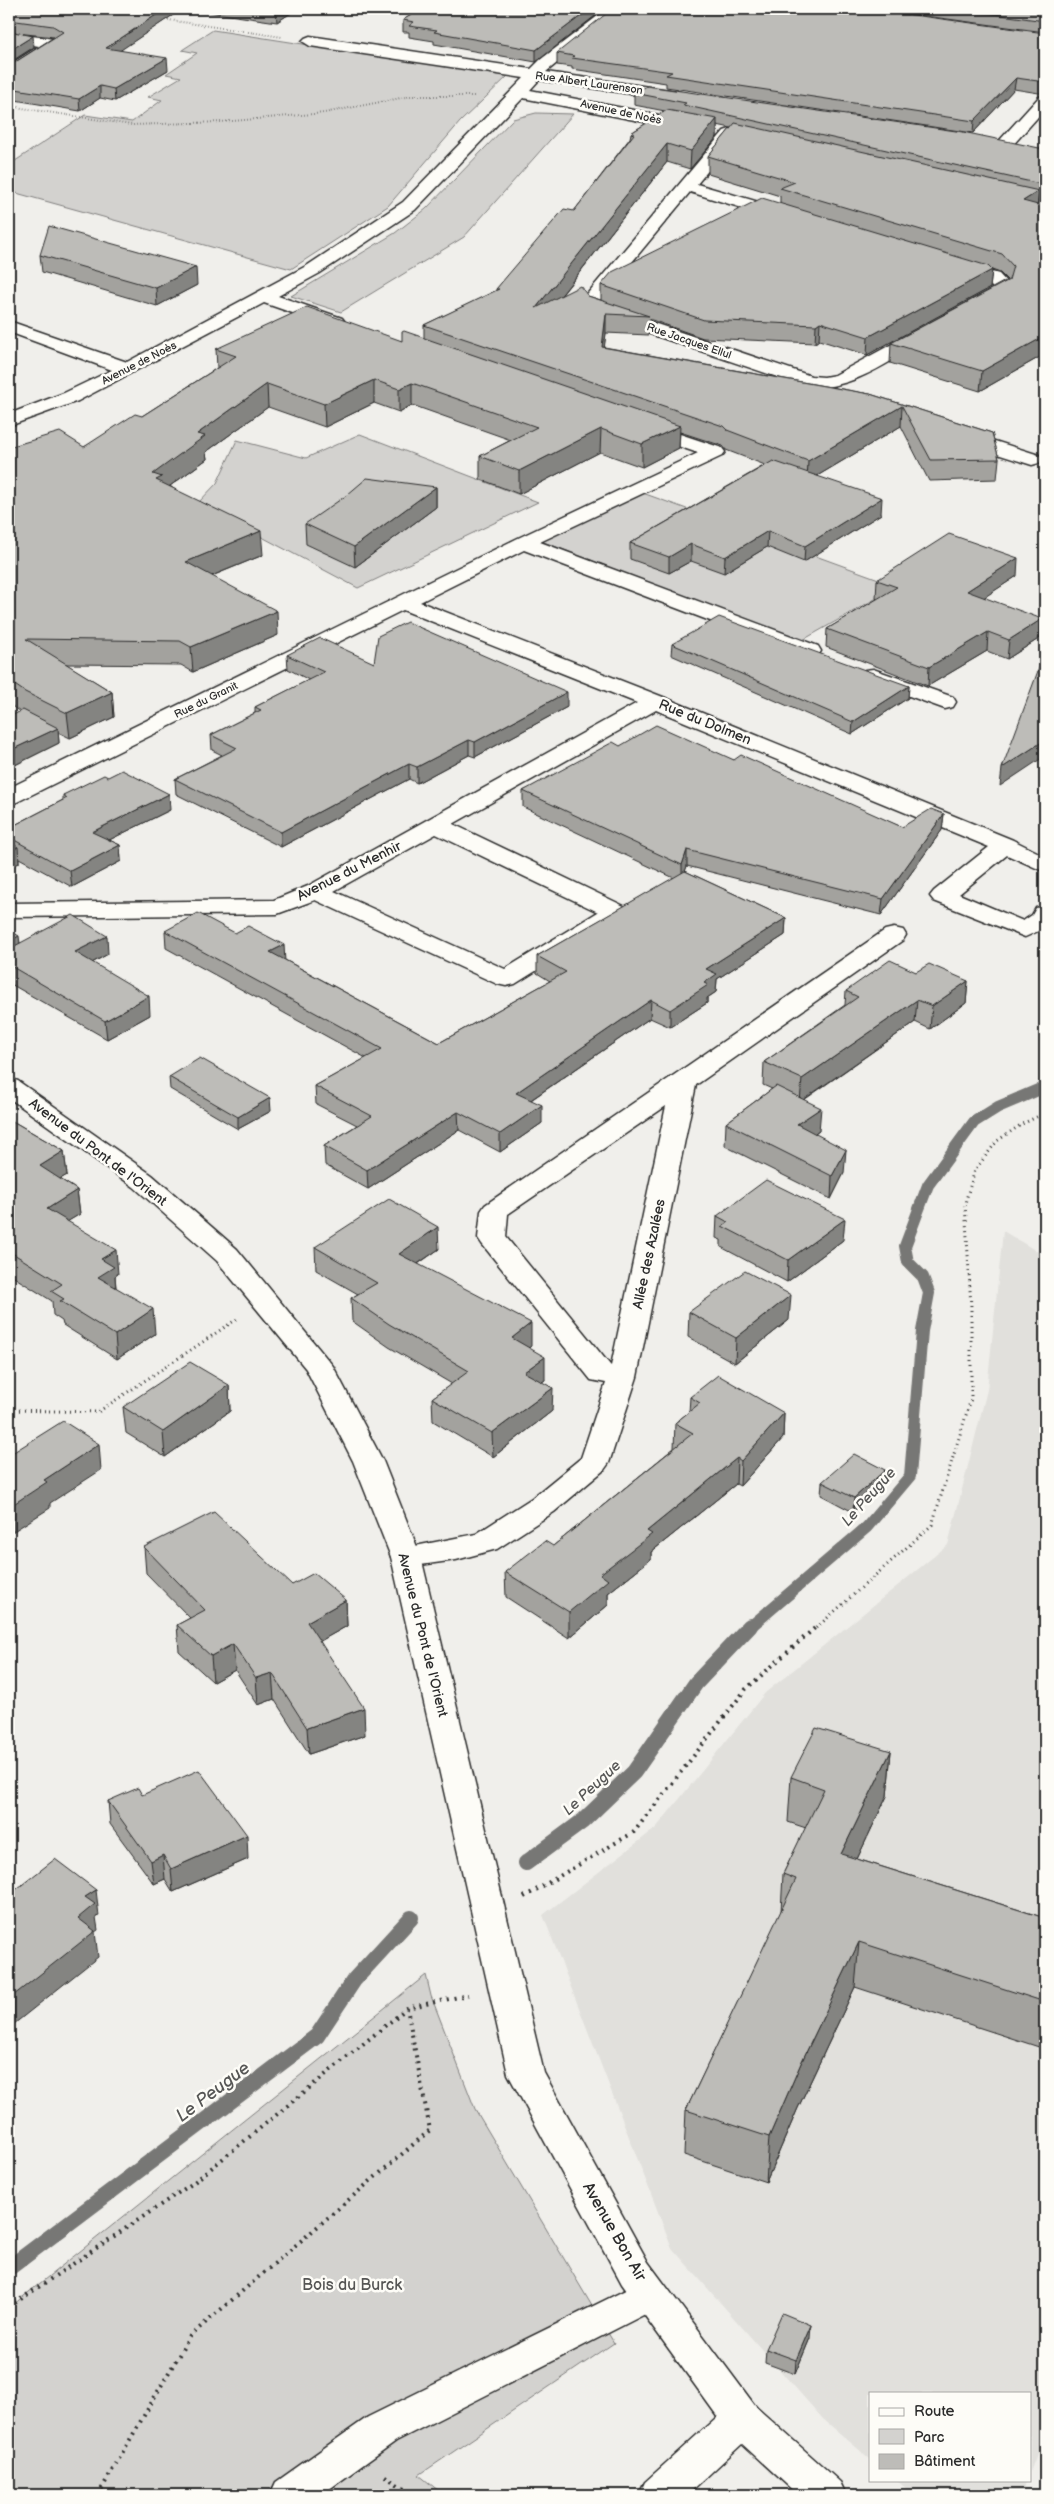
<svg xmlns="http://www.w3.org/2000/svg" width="1054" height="2504" viewBox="0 0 1054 2504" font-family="'Balsamiq Sans',sans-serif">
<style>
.built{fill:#e1e0dc}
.green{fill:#d3d2cf;stroke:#7f7e7d}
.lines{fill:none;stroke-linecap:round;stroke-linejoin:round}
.stream-far1{stroke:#777775;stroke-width:12}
.stream{stroke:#777775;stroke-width:16}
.minor-casing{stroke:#2b2b2b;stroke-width:3}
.major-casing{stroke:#2b2b2b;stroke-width:3}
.path-far2{stroke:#2b2b2b;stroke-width:2;stroke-dasharray:0.5 2.5;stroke-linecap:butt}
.path-far1{stroke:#2b2b2b;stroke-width:3;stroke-dasharray:1 4;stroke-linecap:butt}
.path{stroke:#2b2b2b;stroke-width:4;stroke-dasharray:2 5;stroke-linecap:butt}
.minor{fill:#fdfcf7;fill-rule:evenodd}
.major{fill:#fdfcf7;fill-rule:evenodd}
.wall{fill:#a3a29e;stroke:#2b2b2b;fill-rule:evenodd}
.shaded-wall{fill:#848481;stroke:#2b2b2b}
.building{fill:#bdbcb8;stroke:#2b2b2b}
.labels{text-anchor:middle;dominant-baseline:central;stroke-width:5;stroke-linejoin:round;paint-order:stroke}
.far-street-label{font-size:11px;fill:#2b2b2b;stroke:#fdfcf7}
.street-label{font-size:14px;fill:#2b2b2b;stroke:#fdfcf7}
.water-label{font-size:15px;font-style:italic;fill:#575756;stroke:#fdfcf7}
.near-street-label{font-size:16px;fill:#2b2b2b;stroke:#fdfcf7}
.near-park-label{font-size:16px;fill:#555554;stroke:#fdfcf7}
.near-water-label{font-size:18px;font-style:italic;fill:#575756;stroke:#fdfcf7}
</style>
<rect width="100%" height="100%" fill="#f0efeb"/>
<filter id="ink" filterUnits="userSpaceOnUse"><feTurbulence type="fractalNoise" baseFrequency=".02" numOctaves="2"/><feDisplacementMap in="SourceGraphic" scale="10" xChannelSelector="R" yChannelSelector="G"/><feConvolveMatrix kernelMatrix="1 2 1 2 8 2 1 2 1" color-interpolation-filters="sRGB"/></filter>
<g filter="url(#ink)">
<g class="built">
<path d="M1003 1231 1045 1256V2433L1030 2472V2393H870V2459L823 2419 672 2248 543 1915 656 1828 765 1693 948 1545 987 1390Z"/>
<path d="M896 2480H1027L1021 2495H914Z"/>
</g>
<g class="green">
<path d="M213 30 508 76 460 122 388 206 291 269 9 191V165L85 115 132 122 162 100 148 97 181 77 166 74 197 53 182 50Z"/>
<path d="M536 113 573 114 464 237 341 312 291 296 395 233 426 209 513 119Z"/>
<path d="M360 434 538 502 358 588 198 503 217 483 237 440 306 458Z"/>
<path d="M640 492 898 586 801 641 541 541Z"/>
<path d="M426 1975 431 1996 475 2109 614 2343 419 2475 444 2495H9V2308Z"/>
</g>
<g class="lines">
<path class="stream-far1" d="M749 1628 867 1527 910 1476 922 1331 929 1293 923 1277 908 1262 905 1246 928 1185 974 1122 998 1107 1045 1087"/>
<g class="stream">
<path d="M526 1863 583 1821 634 1772 696 1683 750 1626"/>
<path d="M9 2268 317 2036 354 1980 411 1918"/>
</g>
<g class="minor-casing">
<g id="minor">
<path d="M607 9H623L546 72 677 91 683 93 685 96 683 99 677 101 539 80 530 90 690 121 696 123 698 126 696 129 690 131 523 98 415 210 320 273 278 296 342 318 345 322 342 326H330L264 303 78 401 9 426V414L64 393 112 370 9 332V321L127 362 308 265 403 202 524 78 310 46 302 41 305 38 310 36 531 69 540 60Z"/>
<path d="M9 33 54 39 62 44 9 76V65L39 46 9 41Z"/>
<path d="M1045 95V109L1011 147H999L997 144 999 141 1039 97Z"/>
<path d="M730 129 738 134 697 184 790 211 792 215 790 219H778L690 192 598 303 600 305 811 376 824 377 835 375 918 330H930L933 334 930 338C892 359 846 396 801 385L588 313 580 303 583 299 724 131Z"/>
<path d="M1003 189 1045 199V209L997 198 995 194 997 190Z"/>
<path d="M954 262 999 274 1010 286 1006 297 981 310H969L966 306 969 302 992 290V287L987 282 948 271 945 267 948 263Z"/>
<path d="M644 422 722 448 725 452 722 456 540 542 818 646 821 651 818 656 810 657 802 656 524 550 420 602 663 697 1013 840 1045 856V872L1007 855 959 894 1023 921 1032 915 1036 908 1045 906V928L1025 937 934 901 930 896 934 891 989 847 656 710 453 824 624 906 628 911 624 916 515 984 506 986 497 984 315 900 277 914 9 917V903L274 900 308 886 637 703 403 610 17 802 9 804V788L516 539 698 453 637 432 634 428 637 424ZM436 834 598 912 505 969 334 891Z"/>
<path d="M960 430 1039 455 1042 459 1039 463 1032 465 953 440 950 436 953 432Z"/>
<path d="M873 669 953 697 956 702 953 707 945 709 865 680 862 675 865 670Z"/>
<path d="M894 928 903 930 906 935 903 940 696 1085 637 1377 609 1463 604 1470 554 1512 497 1549 456 1560 406 1567 395 1564 391 1557 395 1550 476 1534 532 1498 581 1458 606 1383 591 1380 482 1244 478 1238 481 1211 485 1205 885 930ZM666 1106 611 1366 610 1365 506 1237 508 1214Z"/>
<path d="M650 2278 663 2283 669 2294 663 2305 396 2441 321 2495H270L276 2482 368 2417Z"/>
<path d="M742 2402 756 2407 762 2419 756 2431 687 2495H639L645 2482 728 2407Z"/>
</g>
</g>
<g class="major-casing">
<path id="major" d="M9 1078 18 1081 152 1175 237 1249 333 1366 383 1461 421 1557 544 2073 648 2262 756 2407 840 2482 846 2495H798L728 2431 622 2284 508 2074 391 1557 353 1461 306 1369 217 1261 134 1187 9 1098Z"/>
</g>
<g class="path-far2">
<path d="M162 19 282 37"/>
<path d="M9 106 132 125 222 122 324 113 411 96H475"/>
</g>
<g class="path-far1">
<path d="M9 1410 98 1412 237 1319"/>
<path d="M816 1628 932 1525 971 1399V1307L965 1203 975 1170 997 1141 1022 1124 1045 1113"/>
</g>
<g class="path">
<path d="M524 1897 634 1832 746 1689 817 1626"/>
<path d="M9 2307 193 2183 407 2008 468 1995"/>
<path d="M385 2476 413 2495"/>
<path d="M98 2495 190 2336 430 2130 407 2008"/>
</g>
<use href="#minor" class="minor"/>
<use href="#major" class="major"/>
</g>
<g class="wall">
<path d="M9 9H182L120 50 168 70 115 101 100 98 80 111 9 99V66L54 37 16 33 34 47 9 63Z"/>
<path d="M188 9H297L277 22Z"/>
<path d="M421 9H604L536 62 434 44V41L409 37V32H403V20Z"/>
<path d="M872 9H1045V32Z"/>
<path d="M1045 33V94L1014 89 973 133 666 87V83L572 69V67L557 65V53Z"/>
<path d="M634 93 1044 149 1045 147V197L1039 196 1038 205 1045 207V354L980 391 890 363 891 343 1007 280 1000 273 992 270 990 288 867 355 819 340 815 343 703 338 649 319 648 335 606 333 604 347 870 394 992 433 999 459 997 479 929 481 901 426 817 476 881 514 804 562 767 547 724 573 691 561 669 573 630 559V543L765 465 726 450 723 446 680 432 679 448 642 467 600 452 519 494 480 479V456L511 440 412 405 399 412 374 403 325 427 268 407 206 452 207 459 170 486 263 555 212 576 278 635 193 672 181 665 66 664 112 692 114 717 70 738 58 732 59 743 9 768V717L20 712 9 704V447H84L142 416 217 368 216 349 402 341 424 338V325L496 291V289L574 211 630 138 631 133 665 111 634 105ZM717 125 731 128 708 156V174L780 196V204L601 285V300L588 296H561L667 162 690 169 717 137Z"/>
<path d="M40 255 197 285 157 306 42 272Z"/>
<path d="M436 487V507L355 567 306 544 305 524Z"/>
<path d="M1017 576 984 597 1040 638 1007 659 987 651 928 686 826 647 827 629 877 599 876 598 877 580Z"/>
<path d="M672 644 909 686 908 698 852 734 671 655Z"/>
<path d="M287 655 374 663 567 707 475 757 469 755 417 783 409 779 281 847 176 794 175 779 222 755 212 750 211 735 255 713V707L309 680 288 669Z"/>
<path d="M620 746 734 760 902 827 944 814 942 830 881 915 687 866 685 871 786 918 785 935 717 979 716 992 707 998V1003L670 1027 650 1018 531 1100 542 1123 500 1152 459 1130 368 1189 325 1165 324 1146 357 1125 316 1104 315 1086 366 1058 166 948 165 931 285 960 439 1043 550 981 537 973V956L674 878 523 807V791Z"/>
<path d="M63 795 170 810 109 840 120 845 121 861 72 887 19 858V863L9 868V828L63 800Z"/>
<path d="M9 930 20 943 108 954 92 963 150 1015 107 1039 9 983Z"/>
<path d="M916 972 968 981 966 1003 930 1029 915 1022 804 1100 819 1131 815 1134 844 1173 831 1199 725 1146 726 1123 772 1089 763 1085 764 1062 845 1005 846 991Z"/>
<path d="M169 1077 271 1111 238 1129 170 1089Z"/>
<path d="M9 1119 64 1151 67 1175 60 1179 77 1190 80 1214 68 1221 118 1274 115 1276 116 1287 155 1334 117 1359 63 1325 62 1321 53 1315 52 1301 9 1274Z"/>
<path d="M717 1216 843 1240 787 1282 721 1247V1240L716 1238Z"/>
<path d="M315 1247 439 1249 418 1264 531 1346 529 1348 545 1380 542 1382 552 1411 493 1457 433 1421 432 1398 452 1384 389 1347 352 1321 351 1298 358 1294 316 1270Z"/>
<path d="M689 1312 789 1320 735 1363 688 1337Z"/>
<path d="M229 1385 230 1411 165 1457 126 1433 123 1407Z"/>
<path d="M690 1397 784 1413 783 1438 740 1486 736 1484 651 1552V1559L608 1593V1605L569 1638 506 1597 505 1572 553 1546 674 1448 675 1423 689 1412Z"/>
<path d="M822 1482 884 1484 853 1512 821 1495Z"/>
<path d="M144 1547 292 1585 346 1600 347 1626 320 1641 365 1735 309 1754 274 1699 258 1705 235 1670 213 1682 179 1651 177 1625 190 1618 146 1573Z"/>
<path d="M891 1751 887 1796 857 1859 1045 1918V2049L855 1987 798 2108 766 2182 684 2155 686 2110 781 1912 783 1874 806 1828 788 1822 791 1777Z"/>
<path d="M142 1795 248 1859 173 1892 165 1879 154 1884 110 1824 108 1801Z"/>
<path d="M810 2338 795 2374 765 2363 766 2349Z"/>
</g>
<g class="shaded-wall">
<path d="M165 9H182L106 60V48Z"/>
<path d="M280 9H297L277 22 276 11Z"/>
<path d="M590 9H604L536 62V50Z"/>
<path d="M33 36 34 47 9 63V51Z"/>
<path d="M167 58 168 70 115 101 114 89Z"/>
<path d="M1016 78 1014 89 973 133 974 121Z"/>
<path d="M100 86V98L80 111 79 99Z"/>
<path d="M717 119V137L690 169 691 151Z"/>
<path d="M667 144V162L536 327V308Z"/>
<path d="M1039 191 1037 209 1023 201Z"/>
<path d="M196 267 197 285 157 306 156 288Z"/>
<path d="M992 270 990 288 867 355 868 337Z"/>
<path d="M606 314V333L602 367V347Z"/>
<path d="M820 322 819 340 815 343 816 325Z"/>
<path d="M1045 336V354L980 391 982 371Z"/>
<path d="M374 380V403L325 427 324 404Z"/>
<path d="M412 383V405L399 412V389Z"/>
<path d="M267 384 268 407 206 452 207 459 163 491 153 474 197 434Z"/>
<path d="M902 406 901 426 807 482 808 461Z"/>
<path d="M680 426 679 448 642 467V444Z"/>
<path d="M601 429 600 452 519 494V471Z"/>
<path d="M436 487V507L355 567 354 547Z"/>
<path d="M882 498 881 514 804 562 805 546Z"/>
<path d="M261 531 263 555 187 586 186 562Z"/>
<path d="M768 531 767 547 724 573 725 557Z"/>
<path d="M691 544V561L669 573V557Z"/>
<path d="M1018 558 1017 576 965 610 967 591Z"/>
<path d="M277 611 278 635 193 672 191 647Z"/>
<path d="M1042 619 1040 638 1007 659 1009 640Z"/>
<path d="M988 632 987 651 928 686 929 667Z"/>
<path d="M909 686 908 698 852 734 853 722Z"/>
<path d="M112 692 114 717 70 738 67 713Z"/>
<path d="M567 692V707L475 757V742Z"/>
<path d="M58 728 59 743 9 768V751Z"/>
<path d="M469 740V755L417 783V767Z"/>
<path d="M1045 740V756L1000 786 1002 768Z"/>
<path d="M409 764V779L281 847V832Z"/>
<path d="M169 794 170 810 93 848 92 832Z"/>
<path d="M944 814 942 830 881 915 883 899Z"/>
<path d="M120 845 121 861 72 887 70 871Z"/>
<path d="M18 847 19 863 9 868V851Z"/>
<path d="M687 850V866L682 881V865Z"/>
<path d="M786 918 785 935 717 979 716 992 707 998V1003L670 1027V1010L706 969Z"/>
<path d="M19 936 22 959 9 965V941Z"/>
<path d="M107 936 108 954 77 971 75 952Z"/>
<path d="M284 945 285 962 270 952Z"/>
<path d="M968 981 966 1003 930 1029 932 1006Z"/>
<path d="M149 996 150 1015 107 1039 105 1021Z"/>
<path d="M651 1000 650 1018 516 1110V1093Z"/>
<path d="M917 1000 915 1022 800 1102 802 1079Z"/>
<path d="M270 1098 271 1111 238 1129V1117Z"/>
<path d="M542 1105V1123L500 1152V1134Z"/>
<path d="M821 1108 819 1131 795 1147 797 1124Z"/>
<path d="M458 1112 459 1130 368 1189 367 1170Z"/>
<path d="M846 1150 844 1173 831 1199 832 1176Z"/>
<path d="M64 1151 67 1175 42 1190 40 1166Z"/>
<path d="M77 1190 80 1214 49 1233 47 1209Z"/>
<path d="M845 1219 843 1240 787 1282 788 1260Z"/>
<path d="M438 1227 439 1249 400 1276 399 1254Z"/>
<path d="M116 1250 118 1274 115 1276 116 1291 98 1277 101 1259Z"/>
<path d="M791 1295 789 1320 735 1363 736 1338Z"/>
<path d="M153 1309 155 1334 117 1359 115 1335Z"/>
<path d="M531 1323V1346L512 1361V1338Z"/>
<path d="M545 1357V1380L524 1395V1372Z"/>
<path d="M229 1385 230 1411 165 1457 163 1432Z"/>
<path d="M553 1388 552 1411 493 1457 492 1433Z"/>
<path d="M784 1413 783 1438 740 1486 741 1461Z"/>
<path d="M99 1444 101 1470 50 1503V1508L9 1534V1507L44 1480Z"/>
<path d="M737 1458 736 1484 651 1552V1559L608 1593V1605L569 1638V1612L600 1574 647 1531Z"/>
<path d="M885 1470 884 1484 853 1512 854 1498Z"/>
<path d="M346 1600 347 1626 308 1648 307 1622Z"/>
<path d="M233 1644 235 1670 213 1682 211 1656Z"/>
<path d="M272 1673 274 1699 258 1705 256 1678Z"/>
<path d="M364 1708 365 1735 309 1754 307 1728Z"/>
<path d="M891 1751 887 1796 838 1899 841 1854Z"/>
<path d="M247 1835 248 1859 173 1892 171 1869Z"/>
<path d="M163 1855 165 1879 154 1884 151 1861Z"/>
<path d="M96 1890 99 1916 96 1917 98 1930 95 1932 98 1957 9 2028V1999L78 1918 85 1897Z"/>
<path d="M859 1942 855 1987 798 2108 766 2182 769 2137 801 2063Z"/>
<path d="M811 2325 810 2338 795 2374 796 2360Z"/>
</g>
<g class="building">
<path d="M9 9H165L106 48 167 58 114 89 100 86 79 99 9 88V66L63 32 53 26 9 20Z"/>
<path d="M261 9H280L276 11Z"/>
<path d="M421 9H590L536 50 434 32 437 30 409 26 414 22 403 20Z"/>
<path d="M612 9H869L1045 33V82L1016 78 974 121 666 75 672 72 572 58 574 56 557 53Z"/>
<path d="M957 9H1045V21Z"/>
<path d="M9 31 33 36 9 51Z"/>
<path d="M647 86 963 132 1044 149 1045 147V185L683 105 686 103 634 93Z"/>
<path d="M667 110 717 119 691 151 667 144 536 308 580 286 588 296 649 316 606 314 602 347 870 394 992 433 999 459 931 460 902 406 808 461 727 430 723 426 424 325 499 289H496L564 209 574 211 634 134 631 133Z"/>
<path d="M735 123 1039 191 1023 201 1045 207V336L982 371 891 343 1009 280 1013 266 1002 254 780 188 795 182 708 156Z"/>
<path d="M762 198 988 266 992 270 868 337 820 322 816 325 704 320 601 285 612 272Z"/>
<path d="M49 226 196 267 156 288 40 255Z"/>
<path d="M307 307 402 341V332L404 331 680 426 642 444 601 429 519 471 480 456 537 427 412 383 399 389 374 380 324 404 267 384 197 434 205 436 153 474 162 477 156 480 261 531 186 562 277 611 191 647 180 641 26 639 112 692 67 713 25 692 9 681V581L11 580 9 579V536L13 534 9 531V447L60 432 84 447 135 414 142 416 236 356 216 349Z"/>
<path d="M773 461 882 498 805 546 768 531 725 557 691 544 669 557 630 543Z"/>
<path d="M367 478 436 487 354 547 305 524 347 495Z"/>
<path d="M949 534 1018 558 967 591 1042 619 1009 640 988 632 929 667 827 629 897 587 877 580Z"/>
<path d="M719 617 909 686 853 722 672 644Z"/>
<path d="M407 622 567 692 475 742 469 740 417 767 409 764 281 832 175 779 237 748 211 735 261 710 255 707 324 672 287 655 320 638 374 663 378 636Z"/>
<path d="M1045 652V740L1002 768Z"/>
<path d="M23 710 58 728 9 751V717Z"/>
<path d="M656 725 734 760 741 755 902 827 931 809 944 814 883 899 687 850 682 865 523 791 613 742 620 746Z"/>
<path d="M122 770 169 794 92 832 120 845 70 871 9 837V828L67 798 63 795 104 775 108 777Z"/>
<path d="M9 842 18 847 9 851Z"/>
<path d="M685 871 786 918 706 969 717 974 704 983 708 985 670 1010 651 1000 516 1093 542 1105 500 1134 458 1112 367 1170 324 1146 372 1116 315 1086 382 1049 165 931 198 913 235 933 248 926 284 945 270 952 439 1043 566 972 537 956Z"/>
<path d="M73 915 107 936 75 952 149 996 105 1021 9 965V949Z"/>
<path d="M9 930 19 936 9 941Z"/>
<path d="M890 960 916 972 929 964 968 981 932 1006 917 1000 802 1079 764 1062 858 997 846 991Z"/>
<path d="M200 1058 270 1098 238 1117 169 1077Z"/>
<path d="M776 1086 821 1108 797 1124 846 1150 832 1176 726 1123Z"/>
<path d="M9 1119 64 1151 40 1166 77 1190 47 1209 116 1250 101 1259 114 1267 98 1277 153 1309 115 1335 60 1301 64 1299 51 1291 62 1284 9 1251Z"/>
<path d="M766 1180 845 1219 788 1260 722 1226 728 1222 717 1216Z"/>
<path d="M389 1199 438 1227 399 1254 531 1323 512 1338 545 1357 524 1372 553 1388 492 1433 432 1398 469 1371 389 1324 351 1298 377 1283 315 1247Z"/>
<path d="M745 1271 791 1295 736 1338 689 1312Z"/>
<path d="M190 1362 229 1385 163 1432 123 1407Z"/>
<path d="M718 1375 784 1413 741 1461 737 1458 647 1531 652 1534 600 1574 608 1580 569 1612 505 1572 545 1541 553 1546 693 1433 675 1423 700 1403 690 1397Z"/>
<path d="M63 1421 99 1444 44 1480 47 1482 9 1507V1455Z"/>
<path d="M854 1454 885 1470 854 1498 822 1482Z"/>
<path d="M214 1512 292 1585 314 1573 346 1600 307 1622 364 1708 307 1728 272 1673 256 1678 233 1644 211 1656 177 1625 205 1610 144 1547Z"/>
<path d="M816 1728 891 1751 841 1854 1045 1918V2002L859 1942 801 2063 769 2137 686 2110 796 1879 783 1874 824 1789 791 1777Z"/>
<path d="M199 1770 247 1835 171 1869 163 1855 151 1861 108 1801 138 1788 142 1795Z"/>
<path d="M55 1859 96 1890 85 1897 95 1904 78 1918 95 1931 9 1999V1895Z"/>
<path d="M782 2313 811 2325 796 2360 766 2349Z"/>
</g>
</g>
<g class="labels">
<g class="far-street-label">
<text transform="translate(589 83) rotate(8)">Rue Albert Laurenson</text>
<text transform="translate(621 112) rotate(12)">Avenue de Noès</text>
<text transform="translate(689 341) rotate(19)">Rue Jacques Ellul</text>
<text transform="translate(139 363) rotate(-27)">Avenue de Noès</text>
<text transform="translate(206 700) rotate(-26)">Rue du Granit</text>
</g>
<g class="street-label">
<text transform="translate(705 722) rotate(22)">Rue du Dolmen</text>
<text transform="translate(349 871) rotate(-27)">Avenue du Menhir</text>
<text transform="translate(98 1152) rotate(37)">Avenue du Pont de l'Orient</text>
<text transform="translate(649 1254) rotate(-78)">Allée des Azalées</text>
<text transform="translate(423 1635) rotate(76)">Avenue du Pont de l'Orient</text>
</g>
<g class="water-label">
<text transform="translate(869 1497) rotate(-48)">Le Peugue</text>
<text transform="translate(592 1788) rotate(-43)">Le Peugue</text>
</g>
<g class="near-street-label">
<text transform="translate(614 2232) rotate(60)">Avenue Bon Air</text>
</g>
<g class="near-park-label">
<text x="352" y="2285">Bois du Burck</text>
</g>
<g class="near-water-label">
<text transform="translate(213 2092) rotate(-37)">Le Peugue</text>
</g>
</g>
<rect width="1054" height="2504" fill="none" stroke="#fdfcf7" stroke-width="30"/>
<rect x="15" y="15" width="1024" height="2474" fill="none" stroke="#2b2b2b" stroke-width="2" filter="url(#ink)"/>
<rect x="869" y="2392" width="162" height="90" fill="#fdfcf7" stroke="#a9a8a5"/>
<rect x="879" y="2408" width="25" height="8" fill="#fdfcf7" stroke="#a9a8a5"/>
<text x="914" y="2416" font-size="15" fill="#2b2b2b">Route</text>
<rect x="879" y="2429" width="25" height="15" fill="#d3d2cf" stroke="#a9a8a5"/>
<text x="914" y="2442" font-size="15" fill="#2b2b2b">Parc</text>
<rect x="879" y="2454" width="25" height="15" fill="#bdbcb8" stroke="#a9a8a5"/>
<text x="914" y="2466" font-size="15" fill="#2b2b2b">Bâtiment</text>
</svg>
